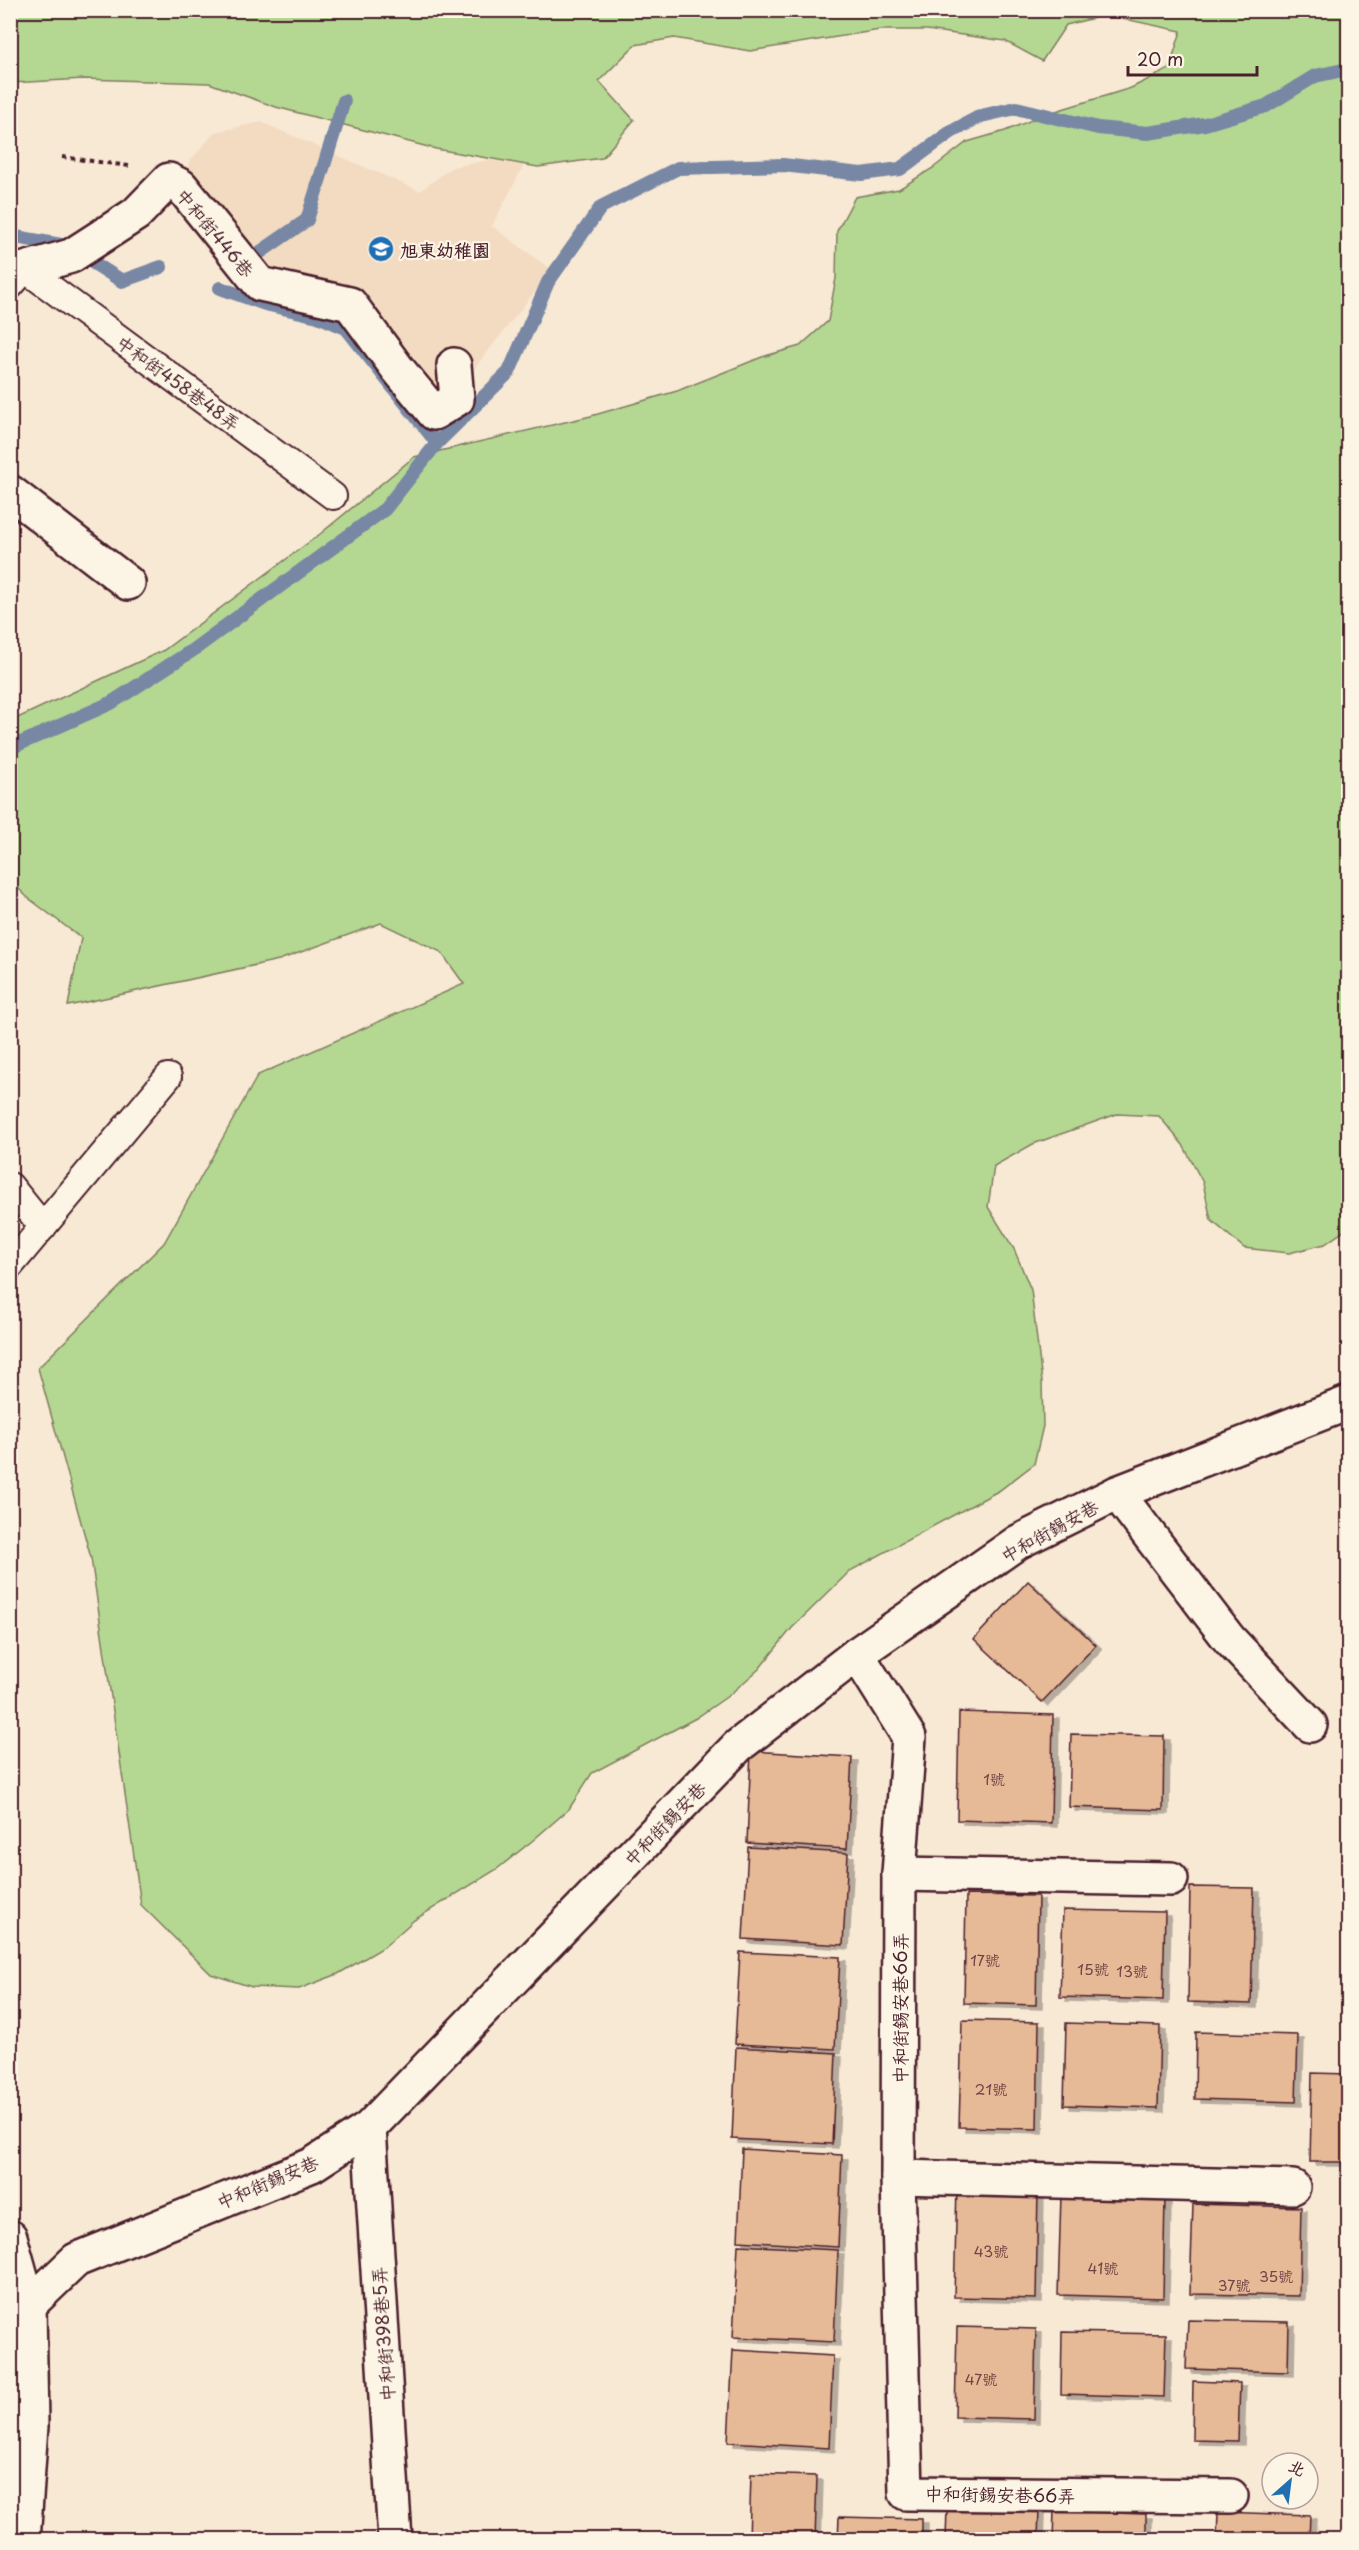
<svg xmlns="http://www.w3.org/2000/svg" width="1359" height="2550" viewBox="0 0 1359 2550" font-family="'Playpen Sans','LXGW WenKai TC',sans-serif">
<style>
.built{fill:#f3dbc2}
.green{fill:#b4d892;stroke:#7f7c5e;stroke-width:1.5}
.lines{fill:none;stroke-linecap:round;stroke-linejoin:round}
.stream{stroke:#7887a4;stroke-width:14}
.building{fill:#e6ba96;stroke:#4a1f2b;stroke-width:1.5;filter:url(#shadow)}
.lane-casing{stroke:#4a1f2b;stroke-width:30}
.street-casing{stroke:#4a1f2b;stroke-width:38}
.secondary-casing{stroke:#4a1f2b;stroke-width:38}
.path{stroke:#4a1f2b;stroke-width:4;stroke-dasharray:4.5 4.5;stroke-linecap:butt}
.lane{stroke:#fcf5e5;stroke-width:26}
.street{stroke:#fcf5e5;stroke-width:33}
.secondary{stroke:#fcf5e5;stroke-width:33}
.labels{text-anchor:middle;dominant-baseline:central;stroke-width:4.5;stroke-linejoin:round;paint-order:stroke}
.number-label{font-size:15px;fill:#714646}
.street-label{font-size:18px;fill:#4a1f2b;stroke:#fcf5e5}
.poi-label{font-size:18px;font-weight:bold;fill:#4a1f2b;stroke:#fcf5e5;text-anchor:start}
</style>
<defs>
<filter id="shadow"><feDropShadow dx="6" dy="4" stdDeviation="0" flood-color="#0004"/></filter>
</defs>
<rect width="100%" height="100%" fill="#f8e9d5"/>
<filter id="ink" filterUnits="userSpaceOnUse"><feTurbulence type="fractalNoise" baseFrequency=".0167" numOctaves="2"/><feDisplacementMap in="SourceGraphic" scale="12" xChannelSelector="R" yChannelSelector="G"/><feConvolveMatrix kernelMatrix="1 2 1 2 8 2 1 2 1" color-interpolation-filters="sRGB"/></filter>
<g filter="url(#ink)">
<path class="built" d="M261 122 420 191 452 167 489 160 524 165 492 226 552 270 445 406 362 301 269 282 181 207 189 162 215 132Z"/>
<path class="green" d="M10 11H1348V1228L1325 1244 1289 1253 1244 1248 1211 1220 1203 1183 1183 1145 1159 1116 1117 1114 1033 1144 994 1166 988 1207 1014 1249 1031 1290 1042 1382 1043 1426 1034 1464 1000 1490 850 1571 792 1628 759 1669 728 1696 696 1718 592 1773 569 1809 532 1841 497 1869 414 1920 384 1947 338 1974 299 1989 252 1987 211 1974 141 1905 91 1558 38 1368 164 1243 258 1075 464 984 441 952 381 923 279 960 68 1006 81 938 27 897 11 881V721L164 650 320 534 414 457 591 416 677 391 762 357 800 346 828 321 836 278 837 231 855 197 899 189 933 168 967 142 1005 131 1046 114 1131 88 1169 69 1181 31 1106 15 1066 25 1042 61 1005 41 927 30H880L750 51 674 38 635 45 599 81 634 120 602 158 538 167 436 149 276 107 209 83 84 79 11 83Z"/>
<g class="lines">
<g class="stream">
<path d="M10 236 67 246 122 281 161 267"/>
<path d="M249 260 307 220 344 101"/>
<path d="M220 288 265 304 318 316 346 328 437 443"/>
<path d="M10 748 111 703 193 650 385 509 437 443 509 372 548 282 601 207 678 168 783 165 861 174 900 169 951 132 981 116 1016 108 1098 128 1148 133 1205 124 1266 106 1315 76 1348 69"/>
</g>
</g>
<g class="building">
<path d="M1028 1581 1096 1645 1042 1702 974 1639Z"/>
<path d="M959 1712 1053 1715 1051 1823 957 1820Z"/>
<path d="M1071 1734 1164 1736 1163 1810 1069 1807Z"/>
<path d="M751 1751 852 1757 847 1849 747 1843Z"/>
<path d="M748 1847 848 1853 843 1945 743 1939Z"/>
<path d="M1190 1887 1254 1888 1251 2004 1188 2002Z"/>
<path d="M966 1895 1038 1896 1036 2005 964 2003Z"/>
<path d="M1063 1910 1165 1912 1163 2000 1060 1997Z"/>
<path d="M740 1952 840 1957 835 2049 735 2044Z"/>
<path d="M962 2020 1039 2022 1037 2129 959 2127Z"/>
<path d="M1066 2023 1160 2026 1158 2108 1064 2105Z"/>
<path d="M1196 2032 1298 2035 1296 2102 1195 2099Z"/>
<path d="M736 2047 836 2053 832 2144 732 2139Z"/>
<path d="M1312 2073 1348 2074V2162H1310Z"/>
<path d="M742 2149 842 2155 838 2247 738 2241Z"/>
<path d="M957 2187 1038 2190 1036 2299 954 2297Z"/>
<path d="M1061 2195 1165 2198 1163 2298 1058 2295Z"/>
<path d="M1193 2204 1301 2207 1299 2296 1190 2294Z"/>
<path d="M738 2245 838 2250 834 2342 733 2337Z"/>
<path d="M1188 2320 1289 2322 1288 2372 1186 2369Z"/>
<path d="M957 2327 1036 2329 1034 2419 955 2417Z"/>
<path d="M1062 2332 1166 2334 1164 2397 1061 2394Z"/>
<path d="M733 2350 833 2356 829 2448 728 2442Z"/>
<path d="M1193 2381 1240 2383 1238 2441 1192 2440Z"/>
<path d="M751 2474 817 2476 815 2540H749Z"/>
<path d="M947 2507 1039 2509 1038 2540H946Z"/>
<path d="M1054 2511 1146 2514V2540H1053Z"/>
<path d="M1218 2512 1310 2515 1309 2540H1217Z"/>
<path d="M839 2517 922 2519V2540H838Z"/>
</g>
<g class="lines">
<g class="lane-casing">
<g id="lane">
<path d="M10 286 25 269 333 496"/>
<path d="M10 1186 43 1227"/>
<path d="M10 1266 168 1077"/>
</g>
</g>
<g class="street-casing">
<g id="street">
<path d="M25 269 71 256 136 214 169 180 181 186 260 284 350 304 397 368 434 413 457 399 454 365"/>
<path d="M10 492 128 583"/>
<path d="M1117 1493 1229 1639 1310 1725"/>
<path d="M857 1654 909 1737 899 1874 898 2177 906 2493 1231 2496"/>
<path d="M899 1874 1171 1879"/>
<path d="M369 2128 395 2540"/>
<path d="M898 2177 1293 2187"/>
<path d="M29 2305 76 2260 312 2165 369 2128 738 1746 857 1654 1018 1542 1117 1493 1348 1403"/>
</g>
</g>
<g class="secondary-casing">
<path id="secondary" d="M10 2237 29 2305 31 2426 23 2540"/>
</g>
<path class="path" d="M62 157 129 166"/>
<use href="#lane" class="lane"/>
<use href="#street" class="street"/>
<use href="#secondary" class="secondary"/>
</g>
</g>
<defs>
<g id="school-disc" transform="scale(1.35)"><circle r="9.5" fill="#1f6fb2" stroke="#fcf5e5"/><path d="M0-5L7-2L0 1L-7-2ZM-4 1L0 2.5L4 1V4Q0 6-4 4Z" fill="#fff"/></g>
</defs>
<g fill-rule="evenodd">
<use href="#school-disc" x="381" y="249"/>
</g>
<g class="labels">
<g class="number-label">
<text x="994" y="1778">1號</text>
<text x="985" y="1959">17號</text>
<text x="1093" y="1968">15號</text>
<text x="1132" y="1970">13號</text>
<text x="991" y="2088">21號</text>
<text x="991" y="2250">43號</text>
<text x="1103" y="2267">41號</text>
<text x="1276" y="2275">35號</text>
<text x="1234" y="2284">37號</text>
<text x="981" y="2378">47號</text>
</g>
<g class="street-label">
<text transform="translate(216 232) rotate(50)">中和街446巷</text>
<text transform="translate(179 382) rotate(36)">中和街458巷48弄</text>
<text transform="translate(1049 1530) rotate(-29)">中和街錫安巷</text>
<text transform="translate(664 1823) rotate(-46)">中和街錫安巷</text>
<text transform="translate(899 2008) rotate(-90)">中和街錫安巷66弄</text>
<text transform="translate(267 2181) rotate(-23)">中和街錫安巷</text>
<text transform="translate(382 2334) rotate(-94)">中和街398巷5弄</text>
<text transform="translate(1000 2494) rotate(1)">中和街錫安巷66弄</text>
</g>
<g class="poi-label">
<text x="400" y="249">旭東幼稚園</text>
</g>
</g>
<rect width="1359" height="2550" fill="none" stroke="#fcf5e5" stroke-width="36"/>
<rect x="18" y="18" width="1323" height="2514" fill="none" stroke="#4a1f2b" stroke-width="2" filter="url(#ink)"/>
<g transform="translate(1290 2481) rotate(28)"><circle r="28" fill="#fcf5e5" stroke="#b59f9b" stroke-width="1.5"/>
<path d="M0-4.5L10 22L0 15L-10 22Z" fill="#1f6fb2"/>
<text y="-9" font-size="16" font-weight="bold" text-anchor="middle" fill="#4a1f2b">北</text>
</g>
<path d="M1128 66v9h129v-9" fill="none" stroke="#4a1f2b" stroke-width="3"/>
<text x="1137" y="66" font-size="18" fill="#4a1f2b" stroke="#fcf5e5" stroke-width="4.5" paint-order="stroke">20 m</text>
</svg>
